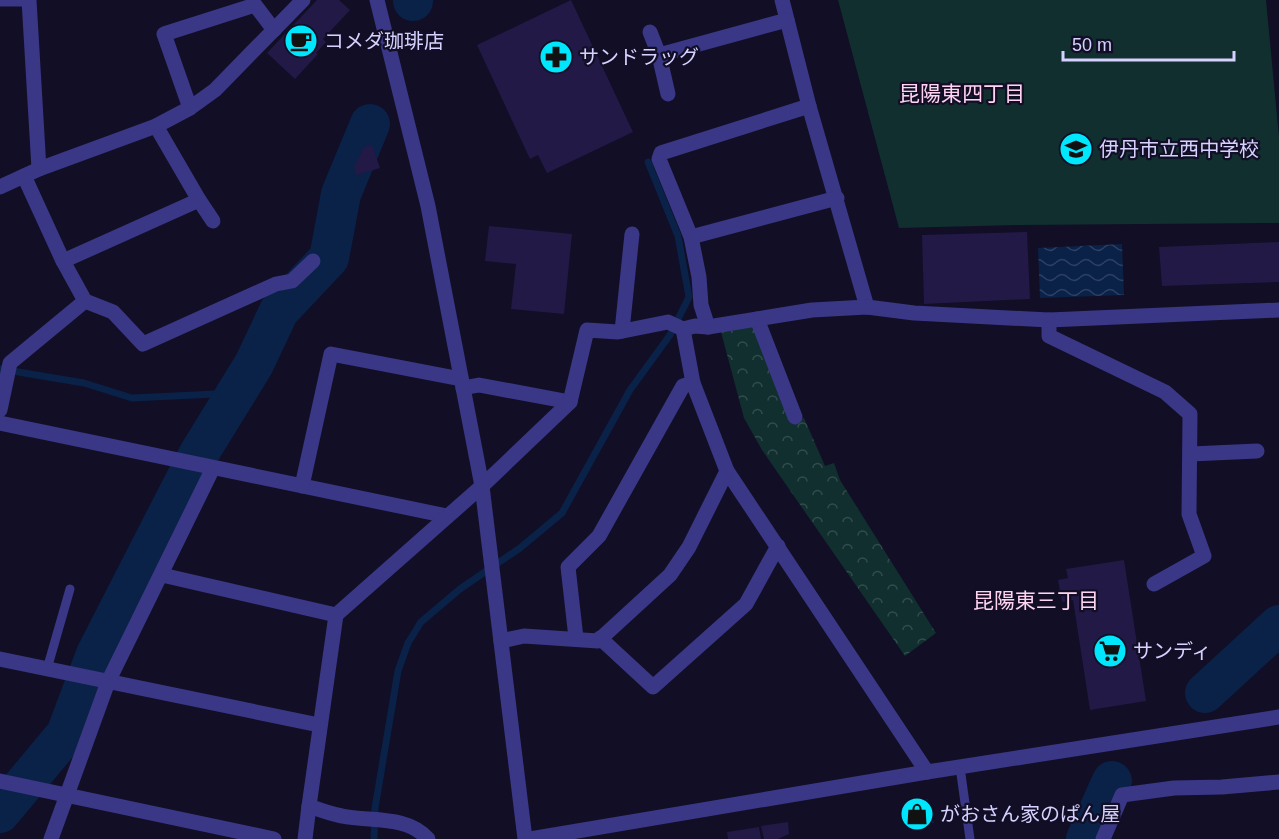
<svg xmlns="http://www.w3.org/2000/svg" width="1279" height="839" viewBox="0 0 1279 839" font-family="Arial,'Noto Sans JP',sans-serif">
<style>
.forest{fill:url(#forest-crowns)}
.pitch{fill:#102f2e}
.water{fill:url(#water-waves)}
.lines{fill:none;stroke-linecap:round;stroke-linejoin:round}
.stream{stroke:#0a2148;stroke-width:7}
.river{stroke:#0a2148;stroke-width:40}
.building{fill:#221947}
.service{stroke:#393786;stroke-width:9}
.minor{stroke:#393786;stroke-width:15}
.tertiary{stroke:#393786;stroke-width:15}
.labels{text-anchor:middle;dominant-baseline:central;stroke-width:4.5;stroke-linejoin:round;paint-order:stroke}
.poi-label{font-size:20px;fill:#d6d2ff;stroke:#110e25;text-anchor:start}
.neighbourhood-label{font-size:21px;fill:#ffd4f0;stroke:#110e25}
</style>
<defs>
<pattern id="forest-crowns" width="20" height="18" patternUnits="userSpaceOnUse" patternTransform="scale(1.5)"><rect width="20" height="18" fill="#102f2e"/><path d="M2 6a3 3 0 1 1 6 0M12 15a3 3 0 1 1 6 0" fill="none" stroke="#324c4d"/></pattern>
<pattern id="water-waves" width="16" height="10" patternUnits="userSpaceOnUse" patternTransform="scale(1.5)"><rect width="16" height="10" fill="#0a2148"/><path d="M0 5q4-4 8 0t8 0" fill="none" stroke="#2d4063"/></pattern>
</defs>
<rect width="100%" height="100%" fill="#110e25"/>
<path class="forest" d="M752 324 793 423 804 418 825 466 834 463 840 480 936 633 905 656 762 450 744 418 721 332Z"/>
<path class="pitch" d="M838 0H1266L1279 137V223L1021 225 899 228Z"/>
<path class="water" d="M1122 244 1124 295 1040 298 1038 248Z"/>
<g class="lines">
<g class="stream">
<path d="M0 369 84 383 132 398 236 393"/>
<path d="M374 839 375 808 398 671 408 643 421 622 460 589 520 548 562 513 630 390 670 335 689 297 678 236 648 162"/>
</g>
<g class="river">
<path d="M413 1V0"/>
<path d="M1205 693 1279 625"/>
<path d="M0 813 66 734 96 654 198 455 254 364 279 311 329 258 341 194 370 124"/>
<path d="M1086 839 1112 781"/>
</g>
</g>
<g class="building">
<path d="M317 0H339L350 10 323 39 326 42 316 53 318 54 295 79 267 53Z"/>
<path d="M571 0 633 132 547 173 538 155 530 159 477 45Z"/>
<path d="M372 145 380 168 356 175 354 167 364 147Z"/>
<path d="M489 226 572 234 564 314 511 309 516 264 485 261Z"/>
<path d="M1027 232 1030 299 924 304 922 235Z"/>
<path d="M1279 242V282L1162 286 1159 247Z"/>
<path d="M1124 560 1146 701 1090 710 1073 600 1062 602 1058 580 1068 578 1066 569Z"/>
<path d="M928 799 934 823 909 829 903 805Z"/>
<path d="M788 822 789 834 778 839H764L761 826Z"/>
<path d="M759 827 761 839H728L727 832Z"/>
</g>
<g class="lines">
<g class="service">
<path d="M0 2H29"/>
<path d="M47 669 70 589"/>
<path d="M960 767 970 839"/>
</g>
<g class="minor">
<path d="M29 0 39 169"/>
<path d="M782 0 809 106 867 307"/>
<path d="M650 32 659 55 668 94"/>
<path d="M659 55 787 20"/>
<path d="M190 108 164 34 255 5 274 30"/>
<path d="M156 126 199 200 213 221"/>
<path d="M24 176 63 261 85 301 113 312 143 344 276 284 292 281 313 261"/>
<path d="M0 187 39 169 156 126 190 108 215 90 303 0"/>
<path d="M691 237 837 198"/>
<path d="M63 261 199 200"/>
<path d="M757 319 795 417"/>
<path d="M1049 320V336L1165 392 1190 414 1189 514 1204 556 1154 584"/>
<path d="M708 327 701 305 699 277 691 237 659 159 661 153 809 106"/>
<path d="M683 329 693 383 727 471 927 772"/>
<path d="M622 331 632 234"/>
<path d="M463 388 479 385 570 402"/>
<path d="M0 410 10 363 85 301"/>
<path d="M0 423 447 516"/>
<path d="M1191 454 1257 451"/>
<path d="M302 486 331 354 461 379"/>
<path d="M162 575 336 615 482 486 570 402 587 330 618 332 668 322 683 329 695 326 708 327 812 310 867 307 914 313 1049 320 1279 310"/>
<path d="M336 615 309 806C320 810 331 814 342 816 370 822 407 815 428 839"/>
<path d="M576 638 568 567 599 536 683 386 693 383"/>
<path d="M600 638 653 687 746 604 778 546"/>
<path d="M501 641 524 636 598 641 670 575 689 547 727 471"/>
<path d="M0 659 319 725"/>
<path d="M0 781 274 839"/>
<path d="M51 839 108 682 213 468"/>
<path d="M305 839 309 806"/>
<path d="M1103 839 1122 795 1174 788 1222 787 1279 782"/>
</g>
<g class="tertiary">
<path d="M377 0 428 206 482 486 525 839"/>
<path d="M530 839 927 772 1279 717"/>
</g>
</g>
<defs>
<g id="cafe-disc" transform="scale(1.725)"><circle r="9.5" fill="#00e6fd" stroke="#110e25"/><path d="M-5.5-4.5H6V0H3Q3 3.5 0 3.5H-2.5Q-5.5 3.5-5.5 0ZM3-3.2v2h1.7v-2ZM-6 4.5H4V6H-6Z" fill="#111"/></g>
<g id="pharmacy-disc" transform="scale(1.725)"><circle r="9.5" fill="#00e6fd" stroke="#110e25"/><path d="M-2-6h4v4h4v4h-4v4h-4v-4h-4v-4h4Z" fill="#111"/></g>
<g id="school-disc" transform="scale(1.725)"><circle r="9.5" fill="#00e6fd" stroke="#110e25"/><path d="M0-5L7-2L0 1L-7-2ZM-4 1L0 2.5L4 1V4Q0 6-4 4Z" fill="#111"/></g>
<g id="supermarket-disc" transform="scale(1.725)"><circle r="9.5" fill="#00e6fd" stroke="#110e25"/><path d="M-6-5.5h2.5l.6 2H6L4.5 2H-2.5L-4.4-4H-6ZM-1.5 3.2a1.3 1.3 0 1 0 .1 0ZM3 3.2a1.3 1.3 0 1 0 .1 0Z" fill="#111"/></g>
<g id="shop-disc" transform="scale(1.725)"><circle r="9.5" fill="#00e6fd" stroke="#110e25"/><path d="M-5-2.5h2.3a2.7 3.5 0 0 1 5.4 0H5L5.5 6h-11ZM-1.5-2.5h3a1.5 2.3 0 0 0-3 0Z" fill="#111"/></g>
</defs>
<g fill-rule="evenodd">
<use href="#cafe-disc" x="301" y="41"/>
<use href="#pharmacy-disc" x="556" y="57"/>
<use href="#school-disc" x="1076" y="149"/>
<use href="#supermarket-disc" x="1110" y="651"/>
<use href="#shop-disc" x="917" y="814"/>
</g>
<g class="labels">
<g class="poi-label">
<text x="324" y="41">コメダ珈琲店</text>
<text x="579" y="57">サンドラッグ</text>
<text x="1099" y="149">伊丹市立西中学校</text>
<text x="1133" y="651">サンディ</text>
<text x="940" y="814">がおさん家のぱん屋</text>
</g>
<g class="neighbourhood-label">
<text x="962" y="93">昆陽東四丁目</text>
<text x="1036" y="600">昆陽東三丁目</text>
</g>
</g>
<path d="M1063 51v9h171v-9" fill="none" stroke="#d6d2ff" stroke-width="3"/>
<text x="1072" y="51" font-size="18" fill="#d6d2ff" stroke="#110e25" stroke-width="4.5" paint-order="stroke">50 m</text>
</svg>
